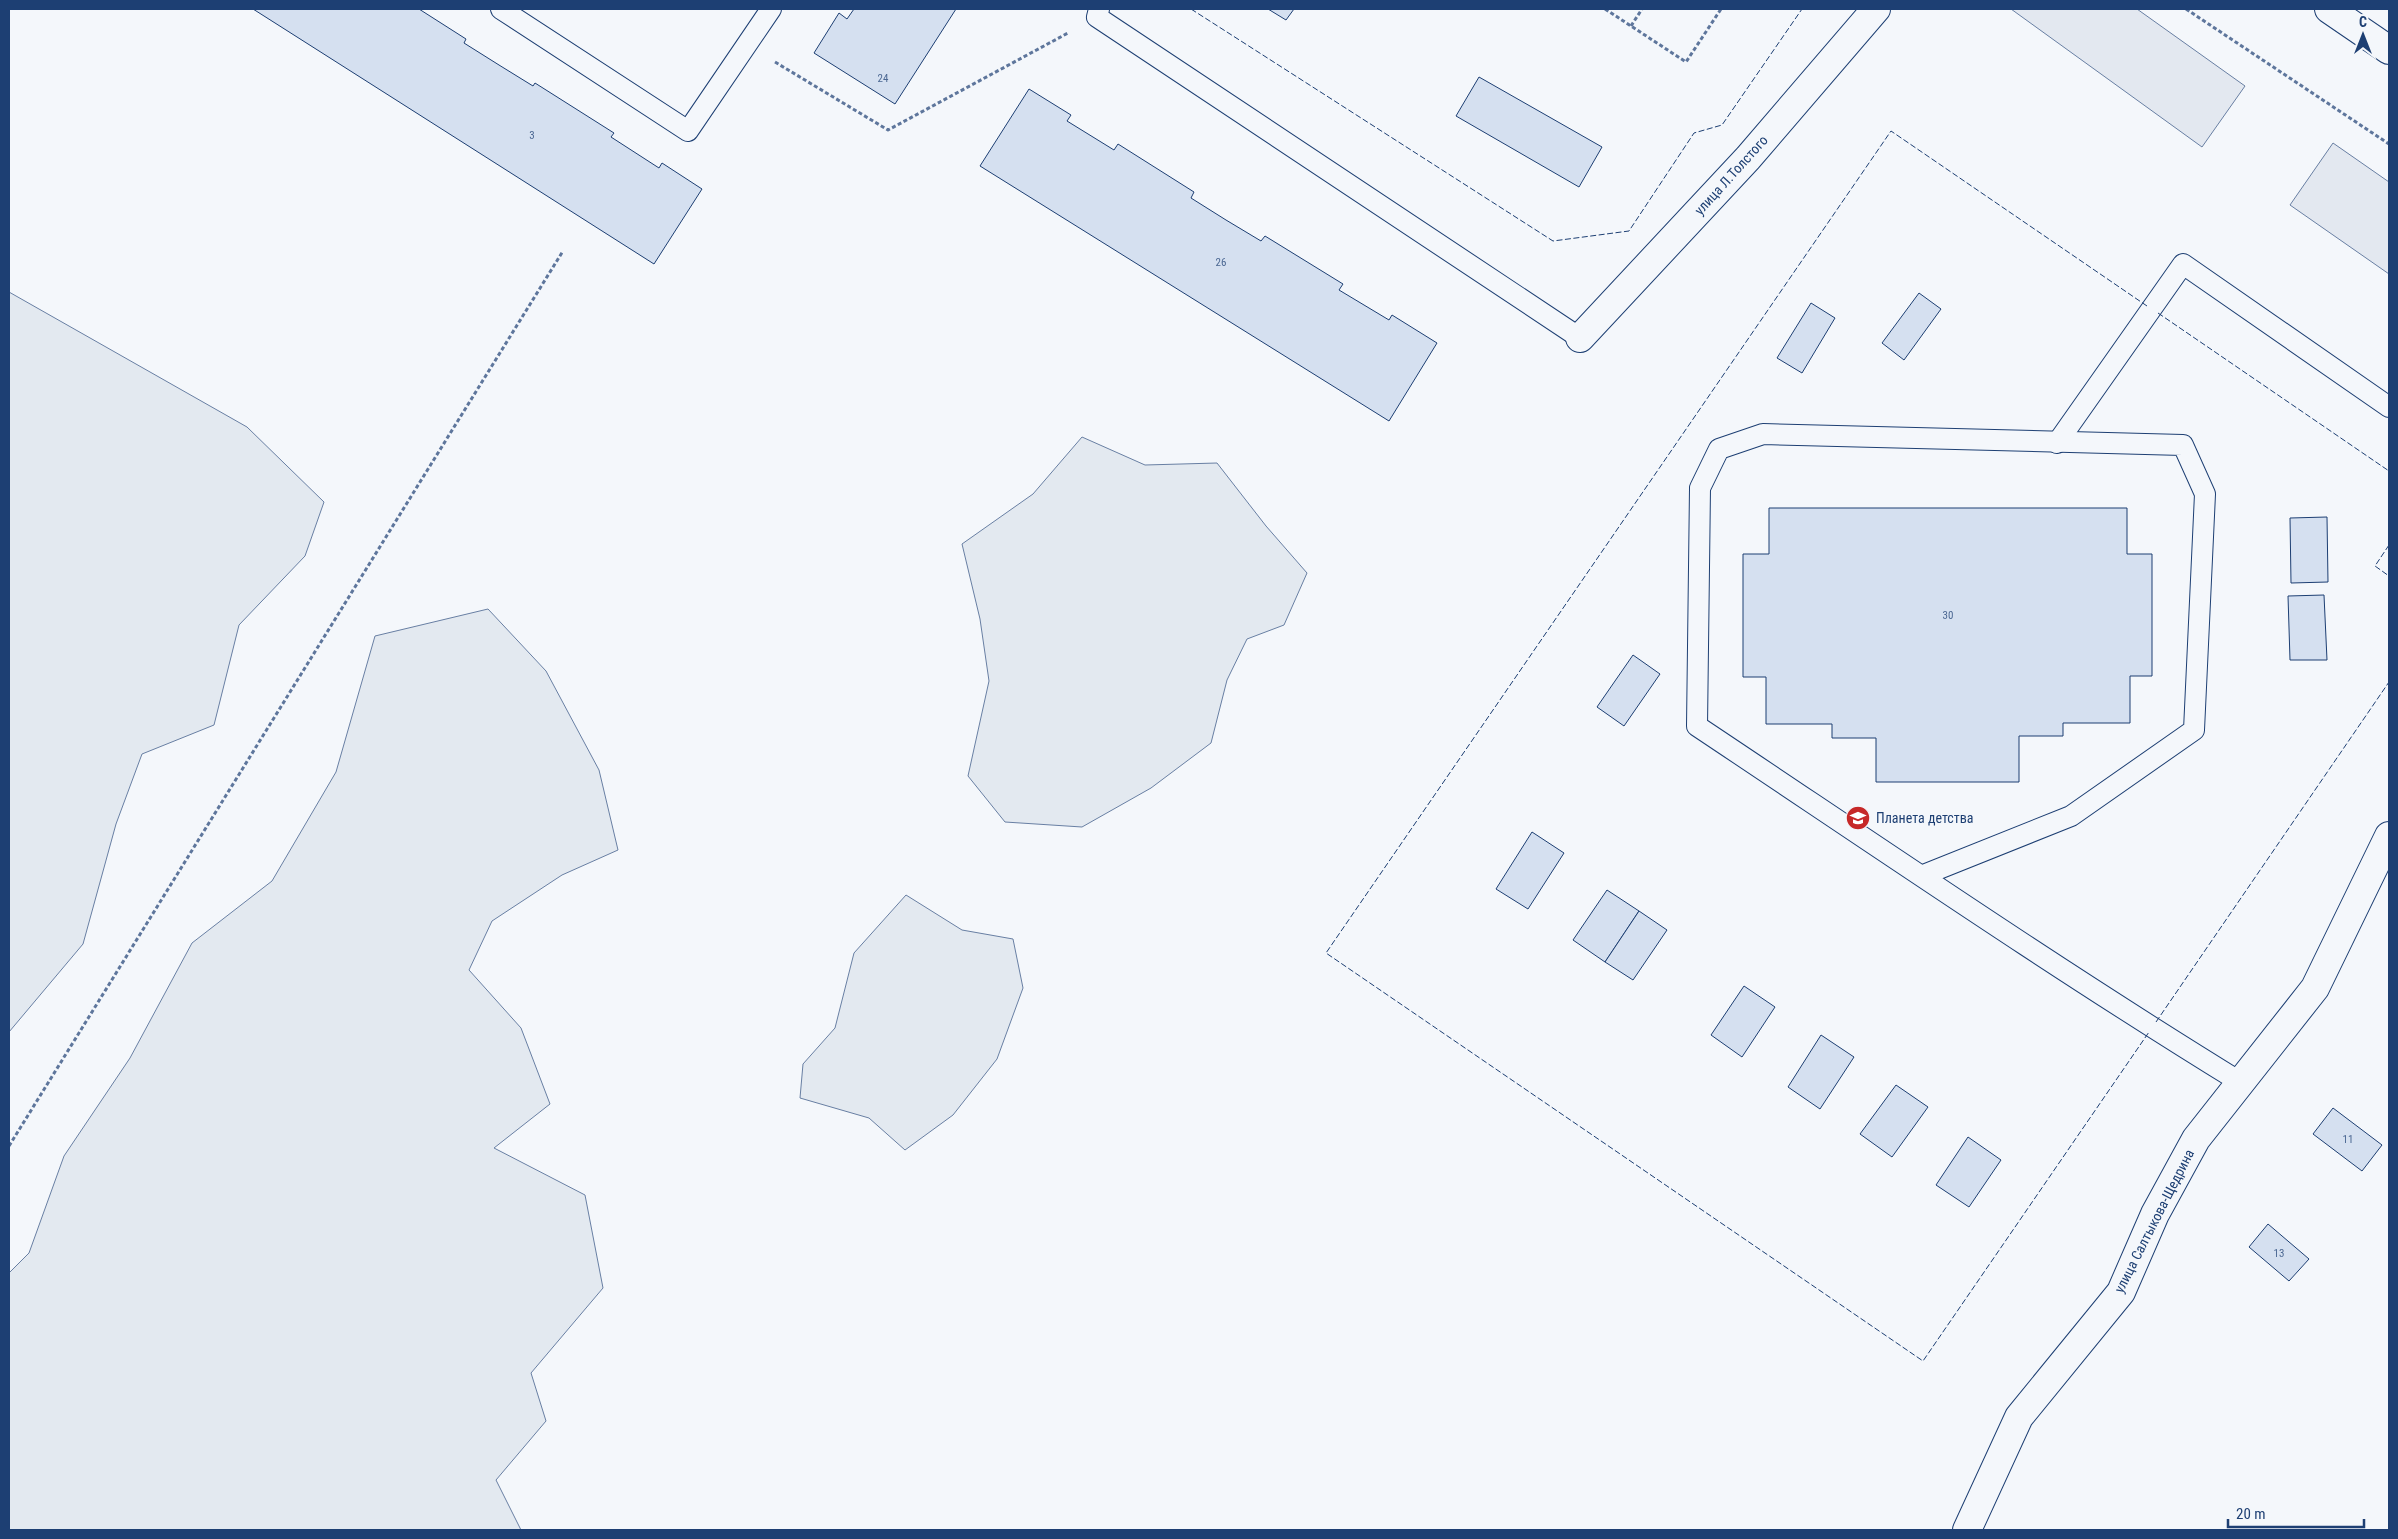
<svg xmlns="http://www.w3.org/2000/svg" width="2398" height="1539" viewBox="0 0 2398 1539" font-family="'Roboto Condensed',sans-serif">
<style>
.green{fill:#e3e9f0;stroke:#687fa3}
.parking{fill:#e3e8f0;stroke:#687fa3}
.building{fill:#d5e0f0;stroke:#1d3f73}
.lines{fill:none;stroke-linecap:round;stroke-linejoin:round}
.service-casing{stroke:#1d3f73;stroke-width:22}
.minor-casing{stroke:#1d3f73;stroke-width:30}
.tertiary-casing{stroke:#1d3f73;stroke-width:30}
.path{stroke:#5e769c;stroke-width:3;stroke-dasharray:4 2.5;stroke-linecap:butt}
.service{stroke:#f4f7fb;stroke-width:20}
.minor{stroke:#f4f7fb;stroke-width:28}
.tertiary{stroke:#f4f7fb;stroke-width:28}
.fence{stroke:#1d3f73;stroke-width:1;stroke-dasharray:6 2.5;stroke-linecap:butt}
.labels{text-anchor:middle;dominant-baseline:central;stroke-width:4;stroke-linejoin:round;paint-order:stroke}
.number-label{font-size:11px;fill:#4b6792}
.street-label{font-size:14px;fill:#1d3f73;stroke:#f4f7fb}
.poi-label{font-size:14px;fill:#1d3f73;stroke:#f4f7fb;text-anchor:start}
</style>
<rect width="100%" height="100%" fill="#f4f7fb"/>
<g class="green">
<path d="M9 292 247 427 324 502 305 556 239 625 214 725 142 754 116 824 83 944 9 1032Z"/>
<path d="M1082 437 1145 465 1217 463 1266 526 1307 573 1284 625 1247 639 1227 680 1211 743 1151 788 1082 827 1005 822 968 776 989 681 980 619 962 544 1033 494Z"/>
<path d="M488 609 546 671 599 770 618 850 562 875 492 921 469 970 521 1028 550 1104 494 1148 585 1195 603 1288 531 1373 546 1421 496 1480 521 1530H9V1273L29 1253 64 1156 130 1058 192 943 272 881 336 772 375 636Z"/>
<path d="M906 895 962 930 1013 939 1023 988 997 1059 953 1115 905 1150 869 1118 800 1098 803 1064 835 1028 854 953Z"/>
</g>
<g class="parking">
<path d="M2011 9H2137L2245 86 2202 147Z"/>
<path d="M2333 143 2389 182V274L2290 205Z"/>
</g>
<g class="building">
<path d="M253 9H419L466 39 464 43 499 65 533 86 535 83 614 133 611 137 659 168 662 163 702 189 654 264Z"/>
<path d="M854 9H956L895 104 814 53 839 13 847 19Z"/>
<path d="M1268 9H1294L1286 20Z"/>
<path d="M1479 77 1602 147 1579 187 1456 116Z"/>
<path d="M1029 89 1071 115 1067 121 1114 150 1118 144 1194 192 1191 198 1226 220 1261 241 1265 236 1343 284 1339 290 1389 320 1392 315 1437 343 1389 421 980 166Z"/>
<path d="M1919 293 1941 309 1904 360 1882 343Z"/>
<path d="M1811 303 1835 318 1802 373 1777 358Z"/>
<path d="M1769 508H2127V554H2152V676H2130V723H2063V736H2019V782H1876V738H1832V724H1766V677H1743V554H1769Z"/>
<path d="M2327 517 2328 582 2291 583 2290 518Z"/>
<path d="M2324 595 2327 660H2290L2288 596Z"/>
<path d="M1633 655 1660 674 1624 726 1597 707Z"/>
<path d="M1532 832 1564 853 1528 909 1496 889Z"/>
<path d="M1607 890 1639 911 1605 962 1573 940Z"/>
<path d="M1639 911 1667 930 1633 980 1605 962Z"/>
<path d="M1744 986 1775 1007 1742 1057 1711 1035Z"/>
<path d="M1821 1035 1854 1057 1820 1109 1788 1087Z"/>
<path d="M1896 1085 1928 1107 1892 1157 1860 1134Z"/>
<path d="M2333 1108 2382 1145 2362 1171 2313 1134Z"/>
<path d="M1968 1137 2001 1160 1969 1207 1936 1185Z"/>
<path d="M2268 1224 2309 1259 2289 1281 2249 1247Z"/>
</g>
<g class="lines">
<g class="service-casing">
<g id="service">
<path d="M501 9 688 131 771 9"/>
<path d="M1099 9 1097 17 1580 338"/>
<path d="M2057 443 2183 264 2389 407"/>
<path d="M1921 876 2071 816 2194 730 2205 494 2183 445 1763 434 1719 449 1700 488 1697 726C1877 846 2056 969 2240 1082"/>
</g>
</g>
<g class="minor-casing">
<g id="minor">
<path d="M1580 338 1748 158 1876 9"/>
<path d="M1967 1530 2019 1417 2121 1292 2155 1214 2196 1139 2315 988 2389 836"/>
</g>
</g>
<g class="tertiary-casing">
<path id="tertiary" d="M2329 9 2389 50"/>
</g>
<g class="path">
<path d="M1605 9 1686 62 1721 9"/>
<path d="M2186 9 2389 144"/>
<path d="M1631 26 1642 9"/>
<path d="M775 62 888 130 1068 33"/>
<path d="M9 1146 563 251"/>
</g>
<use href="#service" class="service"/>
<use href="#minor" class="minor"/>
<use href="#tertiary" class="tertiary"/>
<g class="fence">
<path d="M1191 9 1553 241 1629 231 1694 133 1722 125 1802 9"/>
<path d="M2147 306 1891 131 1326 953 1923 1361 2149 1032"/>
<path d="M2158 313 2389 471"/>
<path d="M2389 545 2375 566 2389 576"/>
<path d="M2156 1022 2389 682"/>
</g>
</g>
<defs>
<g id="school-disc" transform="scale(1.25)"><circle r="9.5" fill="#c62828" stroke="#f4f7fb"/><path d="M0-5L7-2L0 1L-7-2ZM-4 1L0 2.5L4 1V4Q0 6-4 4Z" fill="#fff"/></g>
</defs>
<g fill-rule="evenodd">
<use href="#school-disc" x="1858" y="818"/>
</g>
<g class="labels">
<g class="number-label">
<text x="883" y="78">24</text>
<text x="532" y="135">3</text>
<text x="1221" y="262">26</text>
<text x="1948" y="615">30</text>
<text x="2348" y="1139">11</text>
<text x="2279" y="1253">13</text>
</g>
<g class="street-label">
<text transform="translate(1731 175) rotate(-48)">улица Л.Толстого</text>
<text transform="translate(2154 1221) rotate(-63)">улица Салтыкова-Щедрина</text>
</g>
<g class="poi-label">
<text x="1876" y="818">Планета детства</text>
</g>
</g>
<rect width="2398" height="1539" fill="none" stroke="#1d3f73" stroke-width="20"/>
<g transform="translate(2363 35)" stroke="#f4f7fb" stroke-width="4" paint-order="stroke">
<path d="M0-4L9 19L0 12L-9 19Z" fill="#1d3f73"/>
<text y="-8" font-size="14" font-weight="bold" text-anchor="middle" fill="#1d3f73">С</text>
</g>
<path d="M2228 1519v8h136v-8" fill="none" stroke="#1d3f73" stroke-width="2.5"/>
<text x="2236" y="1519" font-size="15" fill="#1d3f73" stroke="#f4f7fb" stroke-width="4" paint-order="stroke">20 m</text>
</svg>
